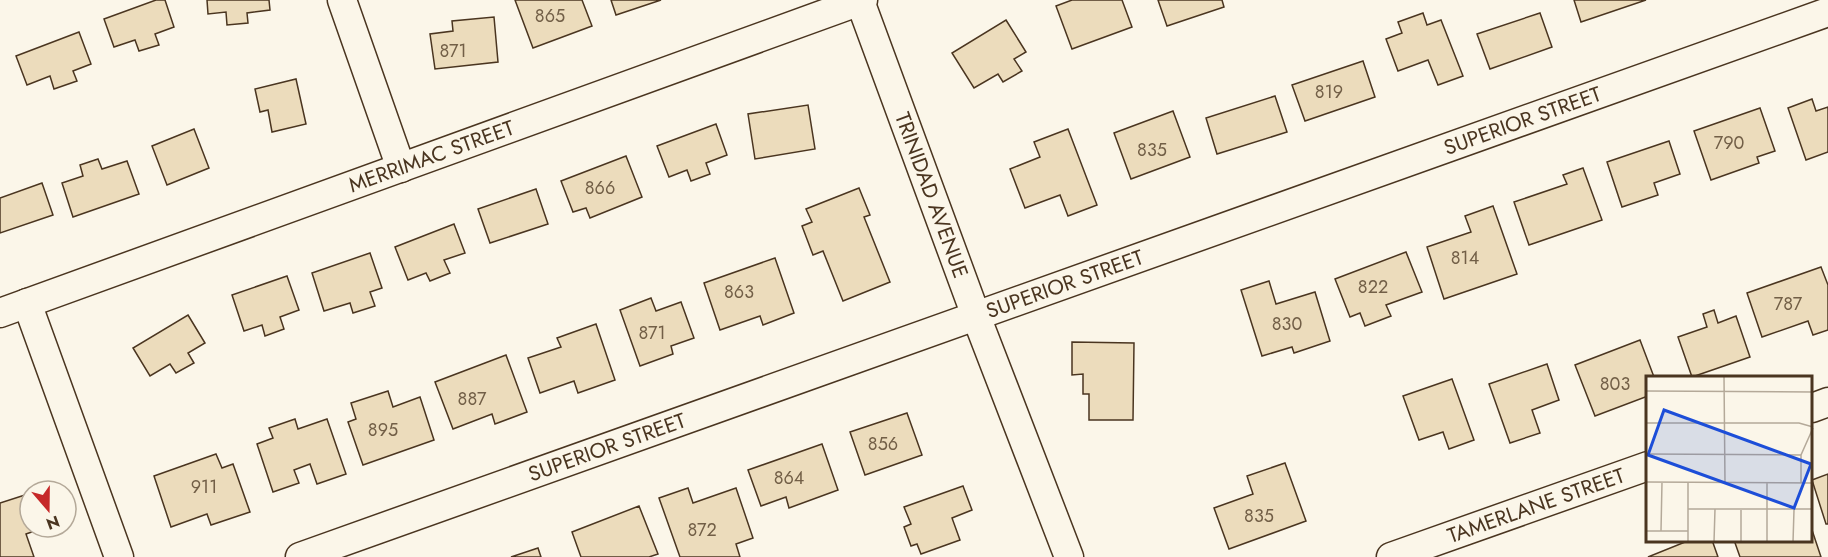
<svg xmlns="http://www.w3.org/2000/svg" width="1828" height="557" viewBox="0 0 1828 557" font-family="Jost,sans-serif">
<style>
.building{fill:#ecdcbc;stroke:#4a3520;stroke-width:1.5}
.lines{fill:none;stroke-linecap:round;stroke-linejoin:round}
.minor-casing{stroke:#4a3520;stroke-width:31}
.minor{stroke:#fbf6e9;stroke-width:28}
.labels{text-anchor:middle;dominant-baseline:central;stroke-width:4.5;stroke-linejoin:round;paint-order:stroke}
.number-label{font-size:18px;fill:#725f47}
.street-label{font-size:21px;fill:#4a3520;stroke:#fbf6e9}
.inset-road{fill:none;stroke:#b4a999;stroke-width:1.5}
.view{fill:#1d4ed8;fill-opacity:0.15;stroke:#1d4ed8;stroke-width:3}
.inset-edge{fill:none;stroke:#4a3520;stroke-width:3}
</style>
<rect width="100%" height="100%" fill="#fbf6e9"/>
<g class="building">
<path d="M156 0H165L174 27 155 34 159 45 139 51 135 40 114 47 104 19Z"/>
<path d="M207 0H269L270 10 247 13 248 23 227 25 226 12 208 14Z"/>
<path d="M515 0H582L592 26 533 48Z"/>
<path d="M611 0H661L616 15Z"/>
<path d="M1072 0H1122L1132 27 1072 49 1056 6Z"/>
<path d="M1158 0H1222L1224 7 1167 26Z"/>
<path d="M1574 0H1646L1581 22Z"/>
<path d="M1423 13 1427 25 1441 20 1463 76 1438 85 1428 60 1398 71 1386 39 1402 33 1398 22Z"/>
<path d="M1540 13 1552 47 1490 69 1477 34Z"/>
<path d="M494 17 498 62 435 69 430 34 453 31 452 21Z"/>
<path d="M1006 20 1026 52 1014 59 1022 71 1003 82 998 74 974 88 952 53Z"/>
<path d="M79 32 91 64 73 71 77 81 54 89 50 76 27 85 16 56Z"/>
<path d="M1363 61 1375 97 1305 121 1292 85Z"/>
<path d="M296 79 306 124 272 132 268 110 260 112 255 89Z"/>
<path d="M1275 96 1287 132 1217 154 1206 118Z"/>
<path d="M1812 99 1816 111 1828 107V152L1806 160 1788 108Z"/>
<path d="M808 105 815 149 755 159 748 114Z"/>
<path d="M1760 108 1775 151 1757 157 1759 163 1711 180 1694 131Z"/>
<path d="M1173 111 1190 157 1131 179 1114 133Z"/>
<path d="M716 124 727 155 706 163 710 174 691 181 687 170 669 177 657 146Z"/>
<path d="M194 129 209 168 167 185 152 146Z"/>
<path d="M1068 129 1097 205 1068 216 1060 195 1025 208 1010 169 1040 157 1034 142Z"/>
<path d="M1669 141 1680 174 1654 183 1658 195 1622 207 1607 162Z"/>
<path d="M626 156 642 197 590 218 586 208 573 212 561 181Z"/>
<path d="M98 159 102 169 127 161 139 194 73 217 62 183 83 176 80 165Z"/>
<path d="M1583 168 1602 220 1529 245 1514 202 1567 184 1563 175Z"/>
<path d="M42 183 53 215 0 233V198Z"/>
<path d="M859 188 870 215 864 217 890 282 843 301 823 251 813 255 802 226 812 222 806 209Z"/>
<path d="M536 189 548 224 490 243 478 209Z"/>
<path d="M1493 206 1517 274 1444 299 1427 247 1471 232 1465 216Z"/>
<path d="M454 224 465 253 444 260 450 273 430 281 426 273 408 280 395 247Z"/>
<path d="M1406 252 1422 292 1386 305 1391 316 1365 326 1360 313 1350 317 1335 279Z"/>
<path d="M370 253 382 288 370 292 375 306 353 313 350 303 324 311 312 273Z"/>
<path d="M775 258 794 313 763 325 760 316 720 330 704 283Z"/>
<path d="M1821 267 1828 285V330L1813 335 1808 321 1762 337 1747 293Z"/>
<path d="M287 276 299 310 280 317 284 329 265 336 262 325 244 331 232 295Z"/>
<path d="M1269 281 1276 304 1315 292 1330 341 1294 353 1292 347 1262 356 1241 290Z"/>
<path d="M651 298 656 311 681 302 694 338 671 346 673 354 640 366 620 310Z"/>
<path d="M1714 310 1718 323 1736 316 1750 357 1692 377 1678 337 1707 327 1703 314Z"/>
<path d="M188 315 205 343 188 353 194 363 176 373 170 364 150 376 133 348Z"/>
<path d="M596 324 615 380 578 393 574 381 540 393 528 358 561 347 557 338Z"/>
<path d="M1640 340 1654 377H1648V396L1595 416 1575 365Z"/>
<path d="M1072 342 1134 343 1133 420H1089V394H1083V374L1072 375Z"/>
<path d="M506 355 527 412 495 424 492 414 453 429 435 382Z"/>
<path d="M1547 364 1559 400 1532 410 1540 433 1510 443 1489 384Z"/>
<path d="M1452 379 1474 440 1449 449 1443 432 1419 440 1403 396Z"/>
<path d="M388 391 393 407 420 397 434 440 363 465 348 422 356 419 351 403Z"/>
<path d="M907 413 922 455 865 475 850 432Z"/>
<path d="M295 419 298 429 327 419 346 474 317 484 310 464 294 470 299 483 273 492 257 444 273 438 269 428Z"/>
<path d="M822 444 838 490 789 508 786 497 761 506 748 470Z"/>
<path d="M216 454 222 468 233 464 250 512 211 525 207 514 171 527 154 476Z"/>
<path d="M1285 463 1306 521 1229 549 1214 508 1253 494 1247 476Z"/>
<path d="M1828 474V524H1826L1812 480Z"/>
<path d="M963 486 972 510 952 518 960 540 921 554 917 544 911 546 904 527 911 524 904 507Z"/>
<path d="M688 488 693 503 736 488 753 538 736 544 740 557H680L659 498Z"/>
<path d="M28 494 30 501V527H39L40 529 26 534 34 557H0V503Z"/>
<path d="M639 506 658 554 649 557H581L572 532Z"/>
<path d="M1812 530 1821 557H1740L1734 540H1812Z"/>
<path d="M1712 540 1718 557H1648L1690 540Z"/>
<path d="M538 548 541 557H511Z"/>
</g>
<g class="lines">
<g class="minor-casing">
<g id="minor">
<path d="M342 0 401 168"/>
<path id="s1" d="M860 1 976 316 1069 557"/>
<path d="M27 303 119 557"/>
<path id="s2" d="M0 313 863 0"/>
<path d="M1812 408 1828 402"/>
<path id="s3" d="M300 557 1828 12"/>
<path id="s4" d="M1391 557 1648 466"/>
</g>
</g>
<use href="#minor" class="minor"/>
</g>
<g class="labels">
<g class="number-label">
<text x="550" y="16">865</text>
<text x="453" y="51">871</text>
<text x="1329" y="92">819</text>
<text x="1729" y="143">790</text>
<text x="1152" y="150">835</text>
<text x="600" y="188">866</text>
<text x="1465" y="258">814</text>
<text x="1373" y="287">822</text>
<text x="739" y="292">863</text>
<text x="1788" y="304">787</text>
<text x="1287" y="324">830</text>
<text x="652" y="333">871</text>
<text x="1615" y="384">803</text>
<text x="472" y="399">887</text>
<text x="383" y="430">895</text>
<text x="883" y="444">856</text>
<text x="789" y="478">864</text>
<text x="204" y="487">911</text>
<text x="1259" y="516">835</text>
<text x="702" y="530">872</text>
</g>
<g class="street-label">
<text stroke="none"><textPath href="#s3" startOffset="1298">SUPERIOR STREET</textPath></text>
<text stroke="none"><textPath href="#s2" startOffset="459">MERRIMAC STREET</textPath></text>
<text stroke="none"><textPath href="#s1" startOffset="207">TRINIDAD AVENUE</textPath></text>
<text stroke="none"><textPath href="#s3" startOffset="812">SUPERIOR STREET</textPath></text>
<text stroke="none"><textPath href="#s3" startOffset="326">SUPERIOR STREET</textPath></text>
<text stroke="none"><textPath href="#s4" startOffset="154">TAMERLANE STREET</textPath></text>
</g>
</g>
<g transform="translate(1646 376)">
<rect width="166" height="166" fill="#fbf6e9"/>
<path class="inset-road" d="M78 0 79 107M0 15 167 16M0 47H153L167 51M0 78 155 79M0 106 167 107M42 107V166M155 107V79L167 52M42 133H167M0 155H42M15 155 16 106M68 166 69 133M95 166V134M121 166V107M147 166 148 134"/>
<path class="view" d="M18 34 165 88 148 132 2 79Z"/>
<rect width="166" height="166" class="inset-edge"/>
</g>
<g transform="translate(48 509) rotate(160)"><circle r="28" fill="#fbf6e9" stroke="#b4a999" stroke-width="1.5"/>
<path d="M0-4.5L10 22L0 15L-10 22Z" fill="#c62828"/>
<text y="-9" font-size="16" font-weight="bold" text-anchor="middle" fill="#4a3520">N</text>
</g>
</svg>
